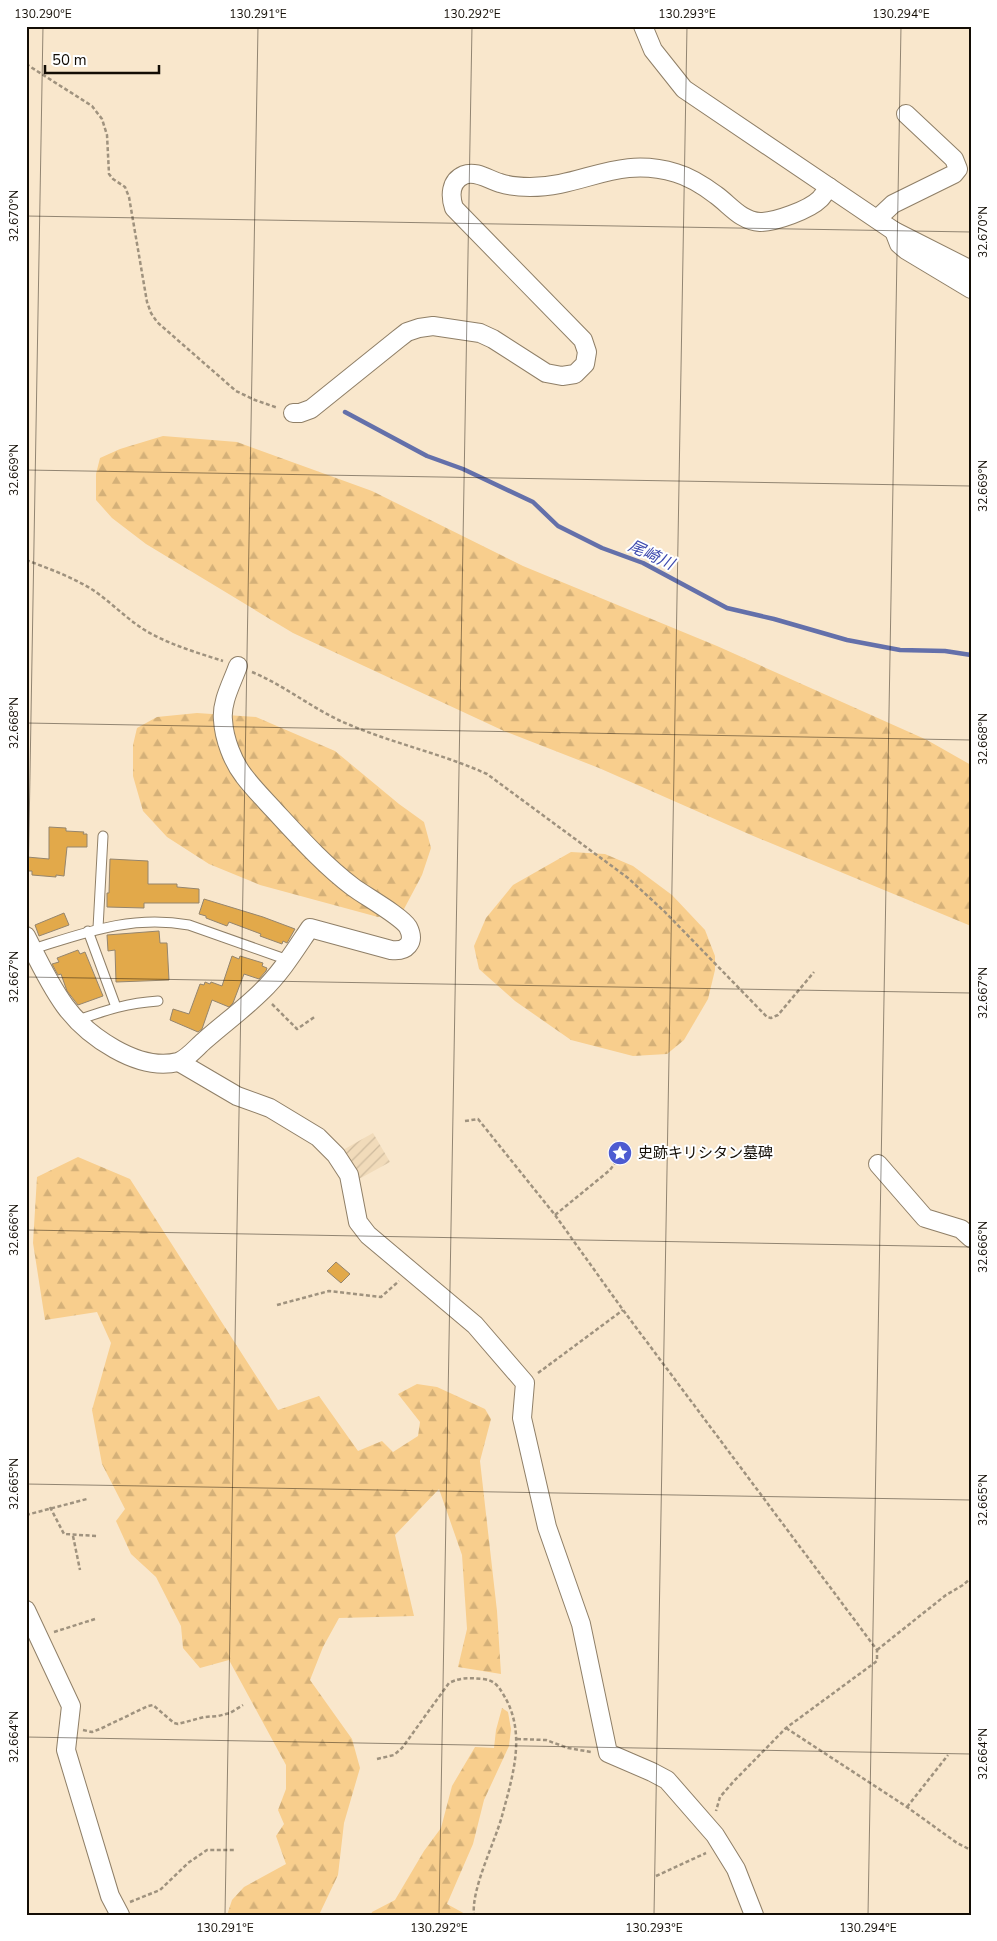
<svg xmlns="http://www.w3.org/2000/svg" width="997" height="1941" viewBox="0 0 997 1941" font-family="'Nunito Sans','Noto Sans JP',sans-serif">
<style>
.industrial{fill:url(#industrial-furrows)}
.forest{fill:url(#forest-firs)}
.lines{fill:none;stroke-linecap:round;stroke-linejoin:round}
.stream{stroke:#6470aa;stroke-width:4.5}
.building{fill:#e2a94a;stroke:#95856d}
.service-casing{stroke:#8f7f67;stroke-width:11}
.minor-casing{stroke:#8f7f67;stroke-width:20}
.path{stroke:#9f927e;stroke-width:2.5;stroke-dasharray:4 2.5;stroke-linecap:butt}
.service{stroke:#fff;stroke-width:9}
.minor{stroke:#fff;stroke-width:18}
.ticks{fill:none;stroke:#130d05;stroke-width:1;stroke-opacity:0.45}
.labels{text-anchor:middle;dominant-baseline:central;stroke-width:4;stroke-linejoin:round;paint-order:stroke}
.poi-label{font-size:15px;fill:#130d05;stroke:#fff;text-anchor:start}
.water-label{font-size:16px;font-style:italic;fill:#3e4aae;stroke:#fff}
.neatline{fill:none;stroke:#130d05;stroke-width:2}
.ticks-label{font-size:12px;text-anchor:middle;fill:#130d05}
</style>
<defs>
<pattern id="industrial-furrows" width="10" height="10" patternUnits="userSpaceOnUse" patternTransform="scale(1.25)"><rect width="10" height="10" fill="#f1dbba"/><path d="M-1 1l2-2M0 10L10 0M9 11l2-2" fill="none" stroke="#cebb9e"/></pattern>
<pattern id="forest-firs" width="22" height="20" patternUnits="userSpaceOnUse" patternTransform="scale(1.25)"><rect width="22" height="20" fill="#f8ce8d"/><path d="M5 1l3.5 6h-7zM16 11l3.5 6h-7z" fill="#d4b078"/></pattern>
</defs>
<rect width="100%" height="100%" fill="#f9e7cc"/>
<path class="industrial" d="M373 1133 390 1162 359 1179 343 1150Z"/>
<g class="forest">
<path d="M163 436 237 442 372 491 523 566 717 646 927 740 971 765V926L751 835 599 768 504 731 293 633 146 544 112 518 96 500V474L100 458 120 449Z"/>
<path d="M197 713 256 717 335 751 399 804 424 822 431 848 422 875 404 909 378 917 260 885 209 864 167 837 143 811 133 776V745L137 728 157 717Z"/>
<path d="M571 852 605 854 633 866 672 895 705 930 715 956V970L708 999 684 1040 667 1054 633 1056 571 1040 515 1001 479 969 474 946 486 918 513 885Z"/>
<path d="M78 1157 130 1179 278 1410 319 1396 358 1451 382 1441 393 1452 418 1436 420 1422 398 1394 417 1384 437 1387 485 1409 491 1419 480 1461 497 1611 501 1674 458 1667 467 1629 462 1555 439 1489 395 1535 414 1616 339 1618 323 1647 310 1680 352 1739 360 1768 344 1823 338 1875 319 1915H227L232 1900 244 1887 286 1864 276 1836 284 1824 278 1810 286 1789V1765L229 1660 200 1668 183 1648 181 1626 156 1577 131 1554 116 1521 125 1509 102 1464 92 1410 111 1343 97 1312 45 1320 33 1243 37 1177Z"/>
<path d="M502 1708 508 1712 511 1729 509 1746 484 1800 473 1844 447 1904 467 1915H371L372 1912 395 1900 424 1851 441 1828 452 1786 475 1747 494 1748 496 1730Z"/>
</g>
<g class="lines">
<path class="stream" d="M345 412 427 456 463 469 533 502 558 526 602 548 643 563 727 608 774 619 847 640 900 650 945 651 971 655"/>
</g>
<g class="building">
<path d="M49 827 66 828V831L84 832 83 834H87V847H67L64 876 56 875V877L32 875V871H26L27 857 49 859Z"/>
<path d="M110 859 148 861V884H177V887L199 889V903H144V908L107 907V893H109Z"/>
<path d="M204 899 263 917 295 929 287 943 283 941 282 944 260 936 261 934 229 922 227 926 206 918V916L199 914Z"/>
<path d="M64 913 69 925 39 936 35 925Z"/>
<path d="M159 931 160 943H167L169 980 116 982 115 950 108 951 107 935Z"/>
<path d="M78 950 80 954 85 952 103 996 78 1005 67 991 61 974 58 975 52 964 59 962 57 958Z"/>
<path d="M232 956 239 959 240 956 263 963 262 966 267 968 266 971 259 979 244 974 233 1003 229 1007 212 1000 202 1029 198 1032 170 1020 173 1009 189 1014 200 984 204 985 205 982 210 984 211 982 222 986Z"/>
<path d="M336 1262 350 1274 341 1283 327 1271Z"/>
</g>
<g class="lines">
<g class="service-casing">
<g id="service">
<path d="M98 928 103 836"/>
<path d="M88 931 116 1007"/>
<path d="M33 949C87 932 131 915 189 925L288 960"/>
<path d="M78 1020C106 1010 128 1003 158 1001"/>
</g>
</g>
<g class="minor-casing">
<g id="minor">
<path d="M643 26 653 50 684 89 894 231 971 270"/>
<path d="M877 219 893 204 954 174 958 169 954 159 906 114"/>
<path d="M894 231 899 244 906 250 971 289"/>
<path d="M293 413H300L311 409 398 339 407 332 419 328 433 326 480 333 493 339 546 373 562 376 575 374 585 364 587 352 583 340 454 208C450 196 450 181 464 175 476 170 489 180 500 183 509 186 520 187 530 187 584 187 617 155 676 173 690 177 704 186 716 195 730 205 741 221 760 222 775 222 809 210 820 199 823 196 826 191 829 187"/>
<path d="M26 936C38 960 49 984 65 1006 87 1036 138 1072 178 1062 187 1059 197 1047 204 1041 223 1024 244 1009 262 991 281 973 295 950 310 928L391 950C406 952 416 943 408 927 401 916 365 896 353 887 324 865 299 837 274 810 264 799 253 788 244 776 233 762 224 739 223 720 221 702 232 683 238 666"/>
<path d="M179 1062 237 1096 270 1108 318 1137 336 1155 349 1175 358 1222 368 1235 475 1325 525 1383 522 1418 547 1527 581 1624 608 1753 652 1772 667 1780 715 1835 736 1869 754 1915"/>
<path d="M878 1164 925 1218 961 1229 971 1238"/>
<path d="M26 1610 71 1706 66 1750 110 1896 120 1915"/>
</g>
</g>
<g class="path">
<path d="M26 64 92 106 102 119 107 135 109 174 113 179 125 187 129 197 147 302 151 313 157 322 236 391 255 400 278 408"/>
<path d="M26 560C50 569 75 578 96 592 114 605 129 621 148 632 171 645 198 653 223 661"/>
<path d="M252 672C286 686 315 711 350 725 395 744 443 754 487 774L628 878 664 911 767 1017 771 1018 778 1015 814 972"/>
<path d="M272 1004 297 1029 316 1016"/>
<path d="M465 1121 478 1119 555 1215 623 1310 877 1650V1661L786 1728 734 1781 720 1797 716 1811"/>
<path d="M555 1215 610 1170 615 1163 620 1143"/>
<path d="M277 1305 329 1291 381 1297 399 1281"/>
<path d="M538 1373 623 1310"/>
<path d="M50 1507 64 1534 97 1536"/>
<path d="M26 1515 87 1499"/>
<path d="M73 1536 80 1570"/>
<path d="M54 1632 95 1619"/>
<path d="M877 1650 946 1595 963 1585 971 1578"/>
<path d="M786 1728 907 1807 957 1843 971 1850"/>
<path d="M83 1730 92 1732 100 1729 148 1706 153 1705 174 1723 178 1724 204 1717 218 1716 230 1713 243 1705"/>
<path d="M517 1739 546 1740 568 1748 591 1752"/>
<path d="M377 1759 394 1755 402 1748 449 1683C461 1677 470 1678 483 1679 493 1680 498 1685 503 1694 527 1732 513 1775 502 1816 495 1842 471 1889 474 1915"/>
<path d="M907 1807 948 1755"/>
<path d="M656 1876 706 1853"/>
<path d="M130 1902 160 1890 188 1863 207 1850H235"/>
</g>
<use href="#service" class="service"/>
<use href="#minor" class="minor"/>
</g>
<path class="ticks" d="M26 216 971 232M26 470 971 486M26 723 971 740M26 977 971 993M26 1004 43 26M26 1230 971 1247M26 1484 971 1500M26 1737 971 1754M225 1915 258 26M439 1915 472 26M654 1915 687 26M868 1915 901 26"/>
<defs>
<g id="sight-disc" transform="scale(1.25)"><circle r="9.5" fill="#4d5bd1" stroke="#fff"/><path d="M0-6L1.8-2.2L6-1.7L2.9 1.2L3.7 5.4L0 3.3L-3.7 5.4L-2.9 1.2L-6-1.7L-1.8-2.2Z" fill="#fff"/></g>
</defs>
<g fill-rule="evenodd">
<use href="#sight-disc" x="620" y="1153"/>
</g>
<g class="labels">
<g class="poi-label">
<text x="638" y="1153">史跡キリシタン墓碑</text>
</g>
<g class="water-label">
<text transform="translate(651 555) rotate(25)">尾崎川</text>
</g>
</g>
<rect width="997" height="1941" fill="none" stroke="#ffffff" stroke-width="55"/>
<path d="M45 65v8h114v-8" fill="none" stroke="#130d05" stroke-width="2.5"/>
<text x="52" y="65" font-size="15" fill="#130d05" stroke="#ffffff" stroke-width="4" paint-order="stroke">50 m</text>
<rect x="28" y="28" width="942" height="1886" class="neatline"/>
<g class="ticks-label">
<text x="43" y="18">130.290°E</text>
<text x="258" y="18">130.291°E</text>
<text x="472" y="18">130.292°E</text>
<text x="687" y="18">130.293°E</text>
<text x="901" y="18">130.294°E</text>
<text transform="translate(14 216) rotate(-90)" y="4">32.670°N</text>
<text transform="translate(983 232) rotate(-90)" y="4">32.670°N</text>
<text transform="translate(14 470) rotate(-90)" y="4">32.669°N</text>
<text transform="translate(983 486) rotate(-90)" y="4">32.669°N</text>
<text transform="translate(14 723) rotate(-90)" y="4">32.668°N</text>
<text transform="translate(983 739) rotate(-90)" y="4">32.668°N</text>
<text transform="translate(14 977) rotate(-90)" y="4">32.667°N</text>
<text transform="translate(983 993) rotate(-90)" y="4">32.667°N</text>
<text transform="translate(14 1230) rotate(-90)" y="4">32.666°N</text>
<text transform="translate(983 1247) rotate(-90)" y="4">32.666°N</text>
<text transform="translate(14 1484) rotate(-90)" y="4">32.665°N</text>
<text transform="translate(983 1500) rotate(-90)" y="4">32.665°N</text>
<text transform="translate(14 1737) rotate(-90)" y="4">32.664°N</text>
<text transform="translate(983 1754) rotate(-90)" y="4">32.664°N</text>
<text x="225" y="1932">130.291°E</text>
<text x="439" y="1932">130.292°E</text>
<text x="654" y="1932">130.293°E</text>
<text x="868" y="1932">130.294°E</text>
</g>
</svg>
